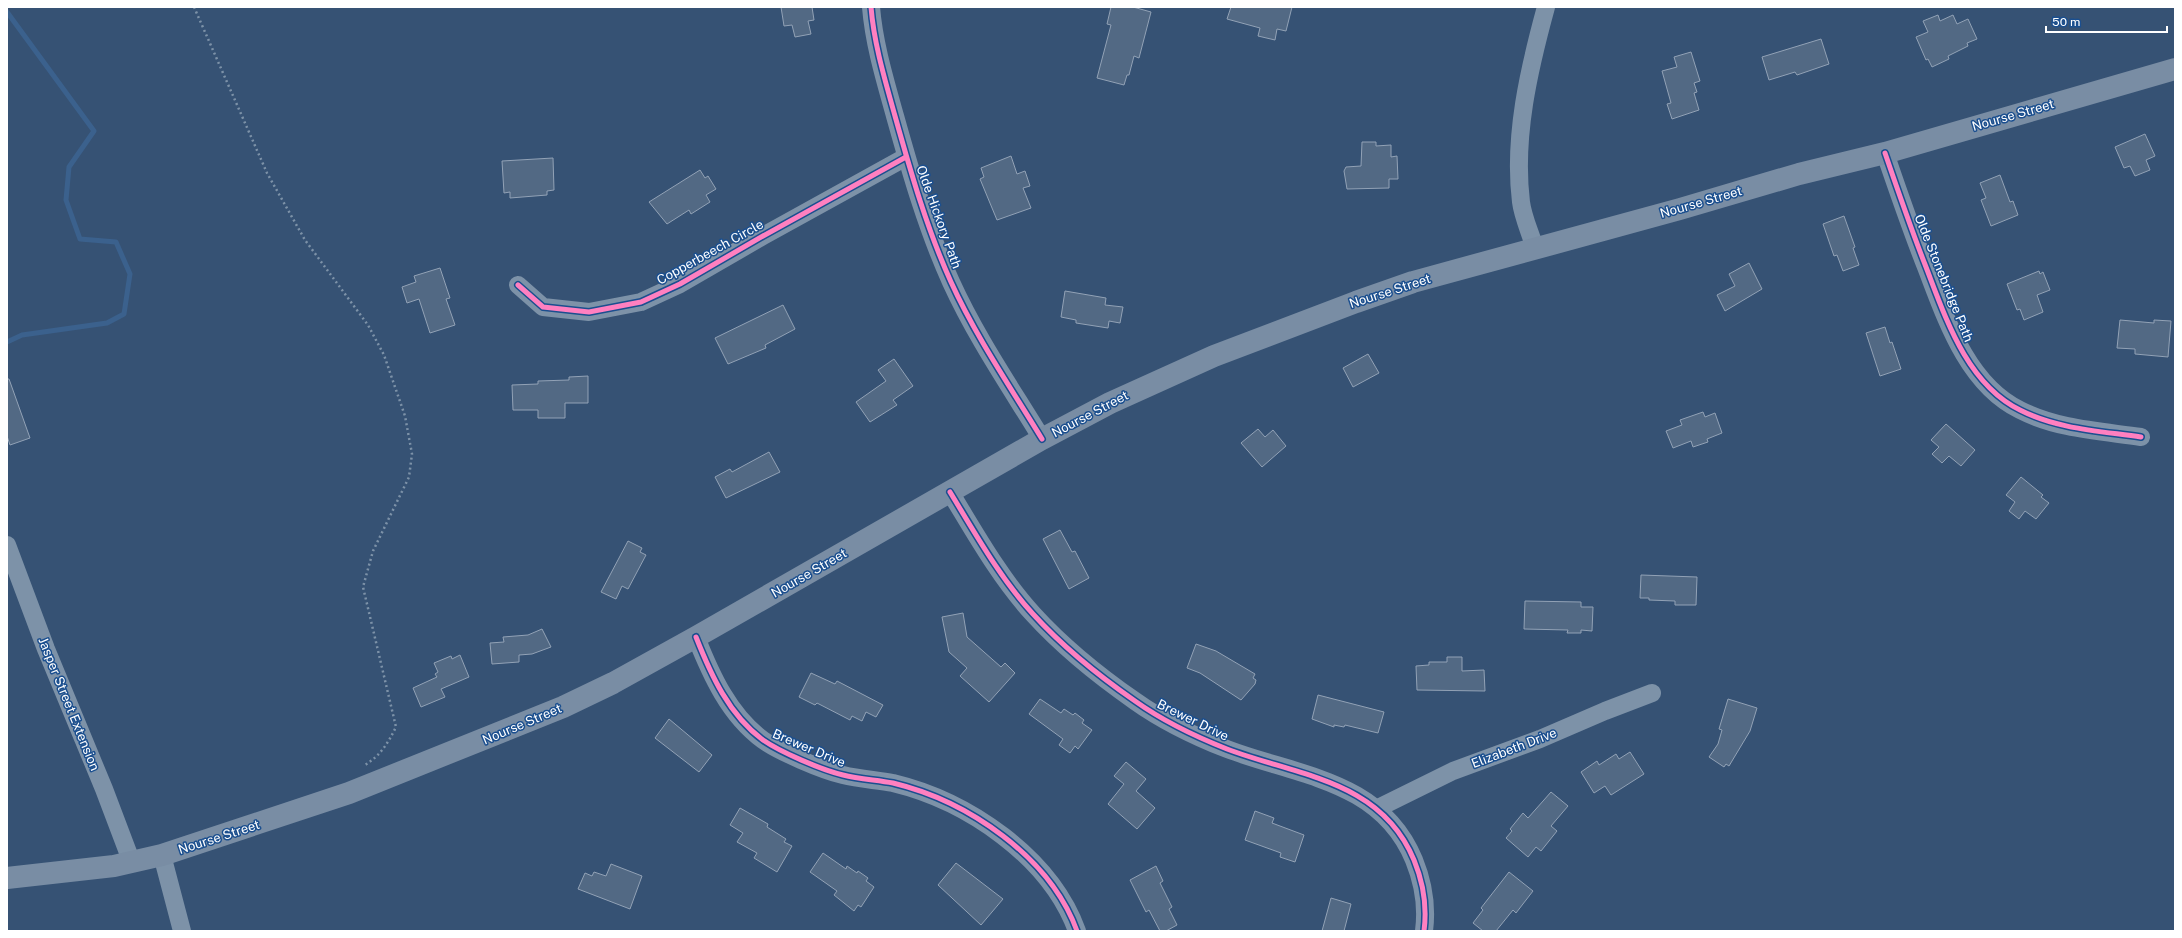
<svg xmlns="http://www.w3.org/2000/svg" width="2182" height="938" viewBox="0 0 2182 938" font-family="'Public Sans',sans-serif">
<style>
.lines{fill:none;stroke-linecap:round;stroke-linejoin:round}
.stream{stroke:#3b618d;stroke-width:5}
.building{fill:#526984;stroke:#92a2b6}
.path{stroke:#7d92a8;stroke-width:2.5;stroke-dasharray:2 3;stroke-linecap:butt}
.street{stroke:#7d92a8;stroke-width:18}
.secondary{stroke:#798da4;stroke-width:22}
.cycleway-casing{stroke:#1b4f8f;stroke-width:8}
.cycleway{stroke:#ff80c0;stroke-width:5}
.labels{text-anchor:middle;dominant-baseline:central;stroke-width:3;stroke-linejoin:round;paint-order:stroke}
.street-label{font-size:13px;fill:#fff;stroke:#1b4f8f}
</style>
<rect width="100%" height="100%" fill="#365274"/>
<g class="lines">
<path class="stream" d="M7 12 94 131 69 167 66 200 80 239 116 242 130 274 124 314 107 323 22 335 7 342"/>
</g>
<g class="building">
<path d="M781 7H812L814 20 808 21 811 34 795 37 792 25 784 26Z"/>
<path d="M1111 7H1133L1151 12 1139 58 1134 56 1129 75H1127L1124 85 1097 78 1111 25 1107 24Z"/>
<path d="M1231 7H1292L1286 31 1277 29 1275 40 1258 36 1260 28 1227 19Z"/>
<path d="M1938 15 1940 21 1953 15 1957 24 1968 19 1977 39 1967 43 1968 46 1948 56 1949 59 1932 67 1928 59 1926 60 1916 37 1928 32 1923 21Z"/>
<path d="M1821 39 1829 64 1797 75 1795 72 1769 80 1762 57Z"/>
<path d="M1691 52 1700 81 1694 83 1697 92 1694 93 1699 110 1672 119 1667 104 1671 103 1662 71 1677 67 1674 57Z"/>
<path d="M2145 134 2155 156 2146 160 2150 170 2135 176 2130 166 2124 168 2115 147Z"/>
<path d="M1362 142H1376V146L1391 145V157L1397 156 1398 179H1389V188L1347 189 1344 171 1346 167 1361 166Z"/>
<path d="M1011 156 1017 174 1025 171 1030 186 1023 188 1031 208 997 220 980 179 984 177 981 168Z"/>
<path d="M553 158 554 190 547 191V195L510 198V192L504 193 502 161Z"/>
<path d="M700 170 705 178 708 176 716 189 706 195 710 202 691 214 689 210 667 224 649 202Z"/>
<path d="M2000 175 2010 202 2013 201 2018 215 1991 226 1981 200 1986 198 1980 183Z"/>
<path d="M1844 216 1855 247 1853 248 1859 265 1843 271 1837 255 1834 256 1823 224Z"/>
<path d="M1749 263 1762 289 1725 311 1717 295 1735 286 1729 274Z"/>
<path d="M440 268 450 298 446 299 455 325 430 333 419 299 407 303 402 287 416 282 414 276Z"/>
<path d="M2039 271 2040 274 2043 272 2050 290 2037 295 2043 312 2024 320 2020 309 2017 310 2007 284Z"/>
<path d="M1065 291 1106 298 1105 305 1123 307 1120 323 1109 321 1108 328 1076 323V320L1061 317Z"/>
<path d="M783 305 795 329 765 345 766 348 728 364 715 338Z"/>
<path d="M2120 320 2154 323V320L2171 321 2168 357 2135 354V349L2117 348Z"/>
<path d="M1885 327 1890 343 1892 342 1901 369 1880 376 1866 333Z"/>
<path d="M1368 354 1379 373 1353 387 1343 368Z"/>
<path d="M894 359 913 386 893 400 897 405 870 422 856 402 886 381 878 370Z"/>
<path d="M588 376V403H565V418H538V410H513L512 385 538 384V381L569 380V377Z"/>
<path d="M7 379H9L30 438 10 445 7 436Z"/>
<path d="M1703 412 1705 417 1715 413 1722 433 1707 439 1708 442 1693 447 1691 441 1673 448 1666 431 1682 425 1680 420Z"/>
<path d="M1946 424 1975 450 1961 466 1949 456 1942 463 1932 454 1939 447 1931 440Z"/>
<path d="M1258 429 1265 437 1273 430 1286 446 1262 467 1241 443Z"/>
<path d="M769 452 780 472 726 498 715 477 730 469 732 472Z"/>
<path d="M2021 477 2043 495 2041 497 2049 503 2036 519 2025 511 2019 519 2009 511 2015 502 2006 495Z"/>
<path d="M1060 530 1072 552 1075 551 1089 578 1069 589 1043 539Z"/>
<path d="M628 541 642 548 640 552 646 555 628 589 622 586 616 599 601 592Z"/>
<path d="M1641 575 1697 577 1696 605H1675V601L1649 600V598H1640Z"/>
<path d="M1525 601 1581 602V607H1593L1592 631 1581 630V633H1567L1568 630 1524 629Z"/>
<path d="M963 613 967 637 1001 667 1005 663 1015 673 989 702 960 676 967 668 949 652 942 617Z"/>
<path d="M542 629 551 647 532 654 519 655V662L492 664 490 643 504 642 503 637 528 635Z"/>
<path d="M1196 644 1216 651 1255 674 1253 678 1256 680 1255 684 1241 700 1200 673 1187 668Z"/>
<path d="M460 655 469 677 441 689 445 697 421 707 413 688 437 677 435 674 438 672 434 663 451 656 452 659Z"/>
<path d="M1447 657H1462V671L1484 670 1485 691 1417 690 1416 666 1429 665V662H1447Z"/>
<path d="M811 673 835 684 837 681 883 705 876 717 866 712 862 721 852 716 850 720 817 703 815 705 799 697Z"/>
<path d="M1318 695 1384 712 1378 733 1345 725 1344 727 1334 725V727L1312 719Z"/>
<path d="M1040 699 1061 713 1064 709 1073 715 1075 713 1084 720 1082 723 1092 730 1078 749 1075 746 1070 753 1059 745 1063 739 1029 714Z"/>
<path d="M1728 699 1757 708 1750 731 1729 766 1726 764 1724 767 1709 757 1718 744 1722 730 1719 729Z"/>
<path d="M669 719 712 755 699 772 655 738Z"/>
<path d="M1630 752 1644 774 1611 795 1605 786 1594 793 1581 772 1597 761 1599 765 1616 754 1619 759Z"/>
<path d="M1126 762 1146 779 1136 791 1155 808 1137 829 1108 804 1124 784 1114 776Z"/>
<path d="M1551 792 1568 806 1551 826 1557 831 1541 851 1536 847 1528 857 1506 838 1512 831 1510 829 1523 813 1528 818Z"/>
<path d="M740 808 768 824 767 827 786 839 784 842 792 846 777 872 754 858 757 853 737 842 743 833 730 825Z"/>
<path d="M1255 811 1274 818 1272 823 1304 835 1295 862 1280 857 1281 853 1245 840Z"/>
<path d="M823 853 846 869 847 866 857 873 858 871 868 878 866 881 874 887 861 907 858 905 854 911 834 895 837 891 810 872Z"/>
<path d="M956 863 1003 899 981 925 938 885Z"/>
<path d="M611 864 642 876 630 909 578 889 585 873 592 876 594 872 606 876Z"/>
<path d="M1156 866 1163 881 1160 883 1172 907 1169 909 1177 925 1166 931H1160L1149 910 1146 912 1130 880Z"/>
<path d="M1509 872 1533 891 1516 913 1513 910 1496 931H1483L1473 923 1483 910 1481 908Z"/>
<path d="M1331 898 1351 904 1344 931H1322Z"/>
</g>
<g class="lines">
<path class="path" d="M194 7 267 173 305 240 368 325 384 355 405 416 412 454 409 477 373 551 363 587 396 727C388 743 381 755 365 765"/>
<g class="street">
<path d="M871 7C874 44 885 80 895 116 911 173 927 229 951 282 976 337 1011 388 1042 439"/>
<path d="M1885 153C1898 191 1911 229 1926 267 1946 319 1967 384 2020 410 2057 429 2100 431 2141 437"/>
<path d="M1535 249C1531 234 1523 218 1521 202 1513 137 1529 69 1546 7"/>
<path d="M518 285 543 307 589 312 641 302 680 284 763 236 906 157"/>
<path d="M950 492C975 533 1000 578 1033 614 1063 647 1099 676 1135 701 1163 721 1194 736 1227 749 1298 776 1381 780 1414 860 1423 882 1427 908 1424 931"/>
<path d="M7 545 46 649 104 789 132 863"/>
<path d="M696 637C711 675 729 715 763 740 780 752 822 770 843 775 859 779 877 780 893 783 968 801 1050 857 1077 931"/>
<path d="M1378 808 1453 771 1540 739 1605 711 1652 693"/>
<path d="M162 855 182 931"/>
</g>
<path class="secondary" d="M7 878 114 866 162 855 349 793 563 707 613 683 696 637 1042 439 1110 403 1214 356 1356 302 1413 282 1680 209 1799 174 1885 153 2175 69"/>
<g class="cycleway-casing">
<g id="cycleway">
<path d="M871 7C874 44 885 80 895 116 911 173 927 229 951 282 976 337 1011 388 1042 439"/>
<path d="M1885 153C1898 191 1911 229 1926 267 1946 319 1967 384 2020 410 2057 429 2100 431 2141 437"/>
<path d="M518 285 543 307 589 312 641 302 680 284 763 236 906 157"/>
<path d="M950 492C975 533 1000 578 1033 614 1063 647 1099 676 1135 701 1163 721 1194 736 1227 749 1298 776 1381 780 1414 860 1423 882 1427 908 1424 931"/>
<path d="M696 637C711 675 729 715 763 740 780 752 822 770 843 775 859 779 877 780 893 783 968 801 1050 857 1077 931"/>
</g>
</g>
<use href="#cycleway" class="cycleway"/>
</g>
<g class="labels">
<g class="street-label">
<text transform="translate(2013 115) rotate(-16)">Nourse Street</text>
<text transform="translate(1701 202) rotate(-16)">Nourse Street</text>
<text transform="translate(939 217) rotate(70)">Olde Hickory Path</text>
<text transform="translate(710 252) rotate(-29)">Copperbeech Circle</text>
<text transform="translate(1944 278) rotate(68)">Olde Stonebridge Path</text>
<text transform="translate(1390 291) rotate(-18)">Nourse Street</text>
<text transform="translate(1090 414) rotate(-28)">Nourse Street</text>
<text transform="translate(809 573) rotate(-30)">Nourse Street</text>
<text transform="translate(69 704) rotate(68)">Jasper Street Extension</text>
<text transform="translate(1193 720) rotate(26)">Brewer Drive</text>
<text transform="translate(522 724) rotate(-23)">Nourse Street</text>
<text transform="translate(809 748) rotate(23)">Brewer Drive</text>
<text transform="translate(1514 748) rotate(-21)">Elizabeth Drive</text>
<text transform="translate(219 837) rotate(-18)">Nourse Street</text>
</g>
</g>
<rect width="2182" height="938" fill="none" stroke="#ffffff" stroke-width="16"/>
<path d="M2046 26v6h121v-6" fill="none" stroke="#ffffff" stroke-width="2"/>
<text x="2052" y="26" font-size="12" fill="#ffffff" stroke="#1b4f8f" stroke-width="3" paint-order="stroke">50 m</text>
</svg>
